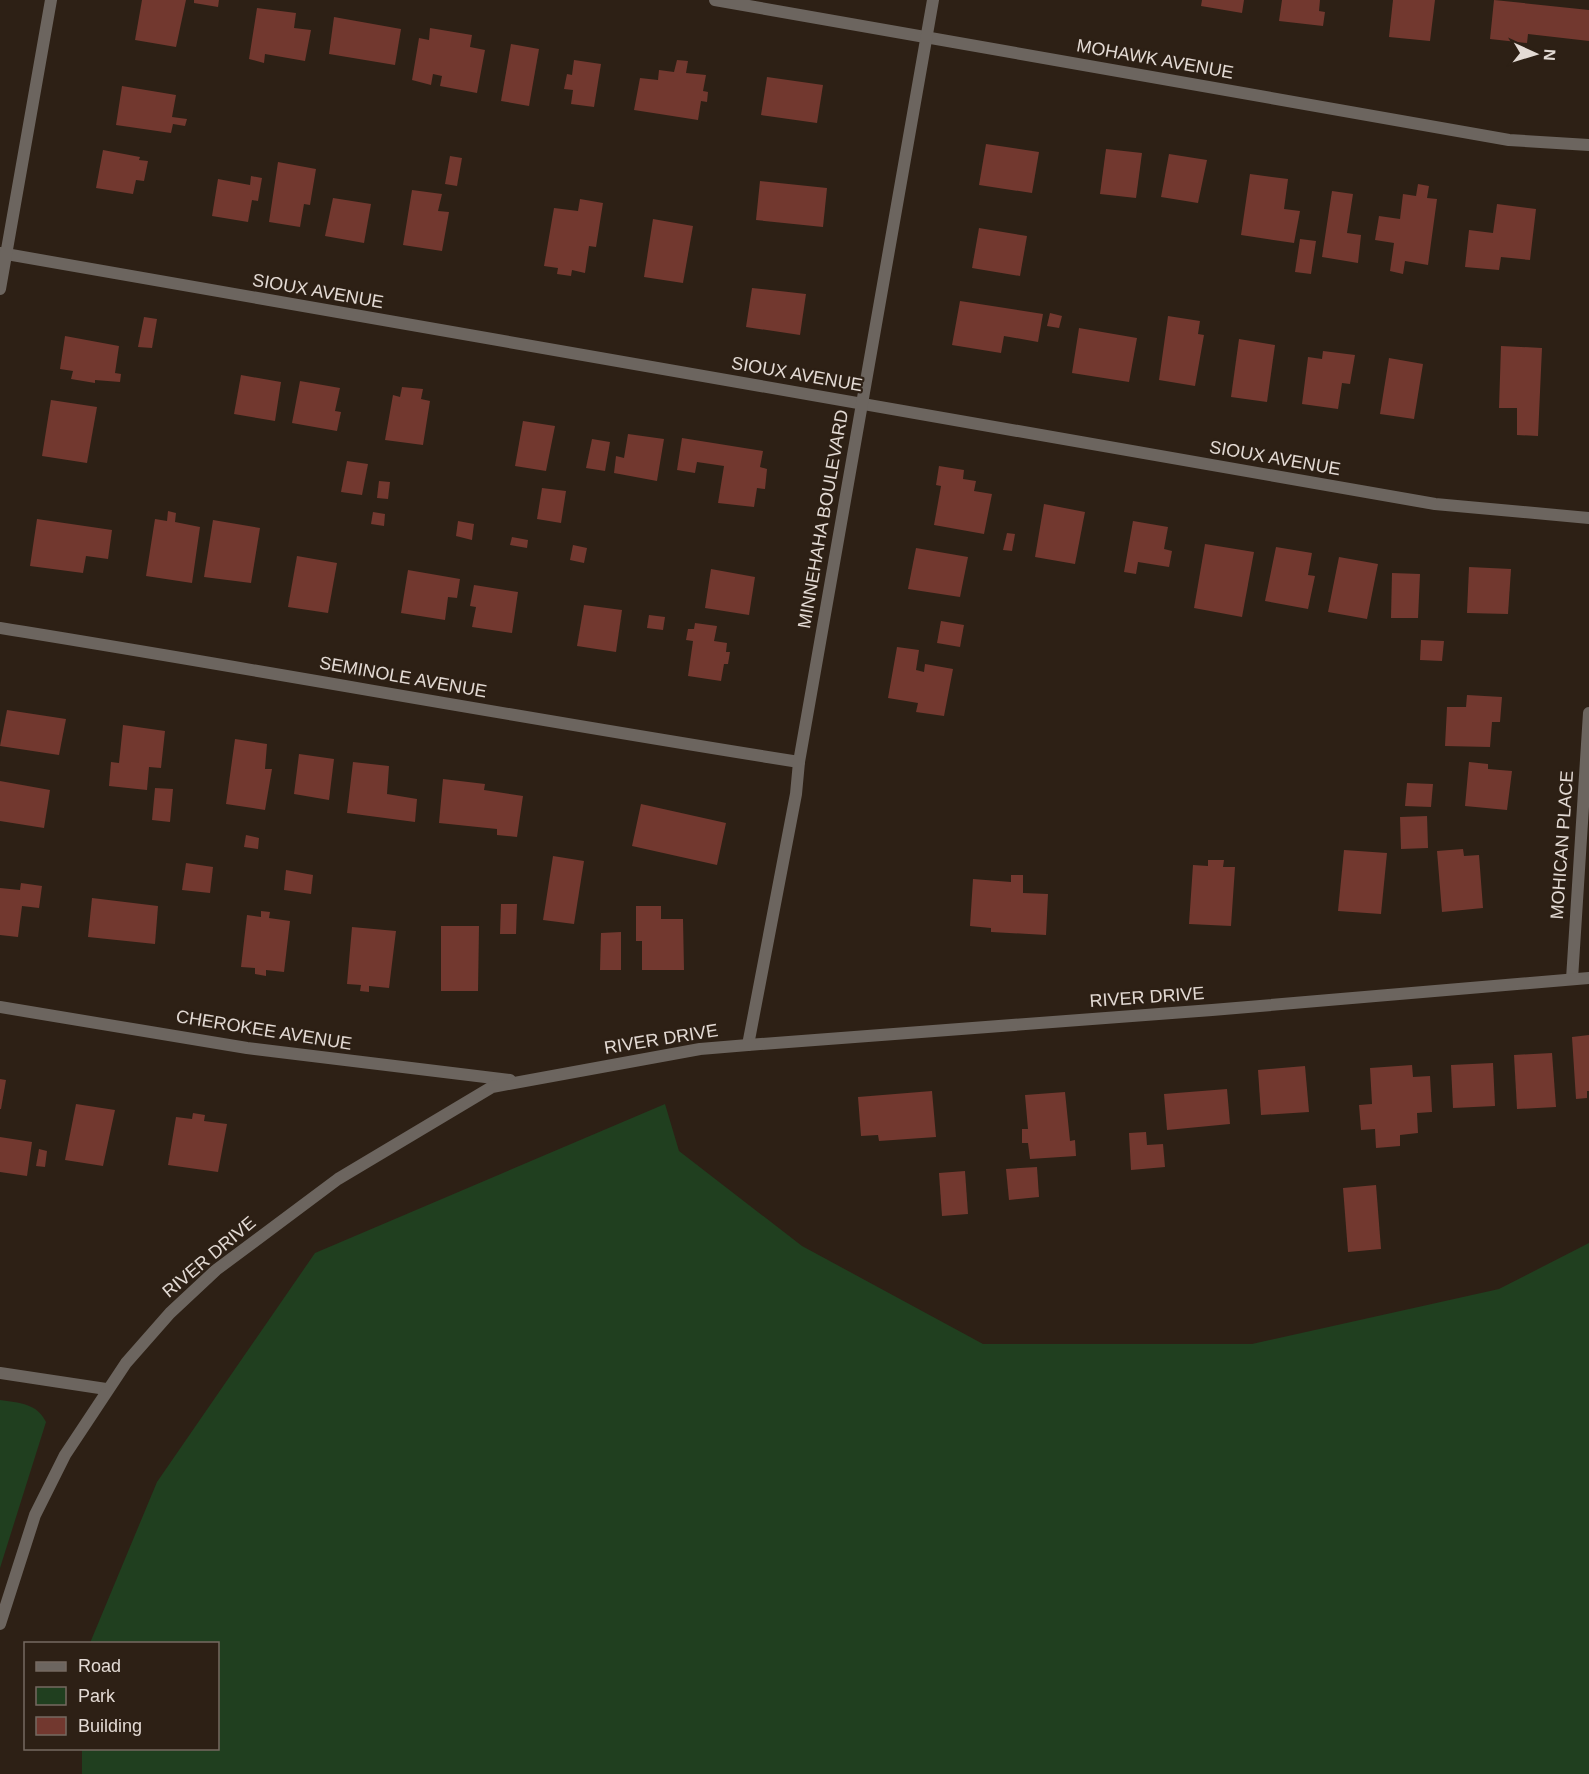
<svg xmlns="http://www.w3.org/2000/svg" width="1589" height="1774" viewBox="0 0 1589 1774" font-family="Arial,sans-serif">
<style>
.green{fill:#203f1f}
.building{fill:#72382f}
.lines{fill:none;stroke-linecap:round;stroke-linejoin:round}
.minor{stroke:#6c655f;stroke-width:12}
.tertiary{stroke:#6c655f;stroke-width:12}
.labels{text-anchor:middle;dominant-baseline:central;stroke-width:4.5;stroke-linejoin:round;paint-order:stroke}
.street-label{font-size:18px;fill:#e3dad4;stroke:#2d2015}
</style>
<rect width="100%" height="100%" fill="#2d2015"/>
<g class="green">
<path d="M665 1104 679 1151 802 1246 983 1344H1252L1499 1289 1589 1243V1774H82V1749L218 1748V1644L90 1643 157 1482 315 1253Z"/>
<path d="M0 1400C19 1403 37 1403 46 1422L0 1568Z"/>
</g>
<g class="building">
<path d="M142 0H186L176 47 135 40Z"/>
<path d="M194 0H219L218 7 194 3Z"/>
<path d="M1202 0H1244L1242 13 1201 6Z"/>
<path d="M1282 0H1320L1319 11 1325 12 1323 26 1279 21Z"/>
<path d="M1393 0H1435L1430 41 1389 37Z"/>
<path d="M1494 0 1589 10V41L1528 34 1527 43 1490 39Z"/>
<path d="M257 8 296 13 294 28 311 30 305 61 265 54 264 63 249 59Z"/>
<path d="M334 17 401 29 395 65 329 54Z"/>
<path d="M430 28 472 35 470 47 485 50 477 93 440 86 442 76 433 74 431 85 412 80 419 38 429 40Z"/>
<path d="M511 44 539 49 529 106 501 101Z"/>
<path d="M574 60 601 64 594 107 571 104 573 90 564 89 567 74 572 75Z"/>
<path d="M677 60 688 61 686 73 706 75 703 91 708 92 707 102 701 101 698 120 634 110 640 78 658 80 659 70 674 72Z"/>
<path d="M767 77 823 85 817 123 761 115Z"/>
<path d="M122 86 176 95 172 117 187 119 185 126 173 124 171 133 116 125Z"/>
<path d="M986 144 1039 152 1032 193 979 185Z"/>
<path d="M1106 149 1142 153 1136 198 1100 194Z"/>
<path d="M103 150 140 157 139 160 148 161 144 181 136 180 133 194 96 188Z"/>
<path d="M1169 154 1207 160 1198 203 1161 197Z"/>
<path d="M450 156 462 158 457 186 445 184Z"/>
<path d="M278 162 316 169 310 205 304 204 300 227 269 222Z"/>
<path d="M1250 174 1288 179 1284 209 1300 211 1294 243 1241 235Z"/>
<path d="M251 176 262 178 258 201 252 200 248 222 212 216 218 179 250 185Z"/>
<path d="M760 181 827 188 823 227 756 220Z"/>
<path d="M1418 184 1429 186 1427 198 1437 199 1428 265 1405 261 1403 274 1390 271 1394 243 1375 240 1379 216 1400 219 1403 194 1416 196Z"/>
<path d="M412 190 442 194 438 211 449 212 442 251 403 245Z"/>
<path d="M1332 191 1353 194 1347 233 1361 235 1358 263 1322 257Z"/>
<path d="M333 198 371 204 364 243 325 236Z"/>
<path d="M580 199 603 203 596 247 589 246 585 273 572 270 571 276 557 274 558 268 544 266 554 208 578 211Z"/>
<path d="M1497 204 1536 209 1530 260 1501 257 1499 270 1465 267 1469 230 1493 233Z"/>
<path d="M653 219 693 226 683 283 644 277Z"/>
<path d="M979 228 1027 236 1020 276 972 268Z"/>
<path d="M1300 239 1316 241 1311 274 1295 272Z"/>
<path d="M752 288 806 294 800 335 746 327Z"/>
<path d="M960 301 1043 314 1038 342 1004 336 1001 353 952 345Z"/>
<path d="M1050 313 1062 316 1059 328 1047 326Z"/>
<path d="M1168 316 1200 321 1198 334 1204 335 1195 386 1159 380Z"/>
<path d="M144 317 157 319 152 348 138 347Z"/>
<path d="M1079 328 1137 338 1129 382 1072 373Z"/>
<path d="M65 336 119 346 115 373 121 374 120 382 95 380V383L71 379 73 371 60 369Z"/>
<path d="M1239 339 1275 345 1267 402 1231 397Z"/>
<path d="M1501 346 1542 348 1538 436 1517 435V408H1499Z"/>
<path d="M1323 351 1355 355 1350 384 1342 383 1338 409 1302 404 1308 357 1322 359Z"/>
<path d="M1389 358 1423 364 1414 419 1380 414Z"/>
<path d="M241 375 281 382 275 421 234 414Z"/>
<path d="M300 381 340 388 335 411 341 412 337 431 292 423Z"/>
<path d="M402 387 423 389 421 399 430 401 423 445 385 440 393 395 400 397Z"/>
<path d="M51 400 97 407 87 463 42 456Z"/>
<path d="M523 421 555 426 546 471 515 466Z"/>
<path d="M628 434 664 439 657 481 614 473 616 456 624 458Z"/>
<path d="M682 438 763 451 760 467 767 469 765 489 757 488 754 507 718 503 724 466 697 462 695 473 677 470Z"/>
<path d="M592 439 610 442 605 471 586 468Z"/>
<path d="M347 461 368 464 362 495 341 492Z"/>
<path d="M939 466 964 470 963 479 976 481 974 491 992 494 984 534 934 525 941 486 936 485Z"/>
<path d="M379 481 390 482 388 499 377 498Z"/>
<path d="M542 488 566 491 561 523 537 519Z"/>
<path d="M1044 504 1085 512 1075 564 1035 557Z"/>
<path d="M168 511 176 513 175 522 200 527 192 583 146 576 155 519 167 521Z"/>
<path d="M373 512 385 514 384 526 371 524Z"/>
<path d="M37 519 112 530 108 559 86 556 83 573 30 566Z"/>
<path d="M213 520 260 528 251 583 204 577Z"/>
<path d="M458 521 474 524 472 540 456 536Z"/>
<path d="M1133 521 1168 527 1164 549 1172 551 1169 567 1138 562 1136 574 1124 572Z"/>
<path d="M1007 533 1015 534 1012 551 1003 550Z"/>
<path d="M512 537 528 540 527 548 510 545Z"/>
<path d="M1205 544 1254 552 1242 617 1194 608Z"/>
<path d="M573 545 587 548 584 563 570 560Z"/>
<path d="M1276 547 1312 553 1308 575 1315 576 1308 609 1265 601Z"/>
<path d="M916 548 968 557 960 597 908 589Z"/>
<path d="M297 556 337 563 328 613 288 607Z"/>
<path d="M1339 557 1378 564 1367 619 1328 612Z"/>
<path d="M1469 567 1511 569 1508 614 1467 613Z"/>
<path d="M711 569 755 577 749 615 705 608Z"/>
<path d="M408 570 460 579 457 598 448 597 445 620 401 613Z"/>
<path d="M1392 573 1420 574 1418 618H1391Z"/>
<path d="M474 585 518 592 512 633 472 627 476 607 470 606Z"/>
<path d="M584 605 622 610 616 652 577 646Z"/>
<path d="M649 615 665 617 663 630 647 628Z"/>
<path d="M941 621 964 625 960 647 937 643Z"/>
<path d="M695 623 717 626 714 641 727 643 726 652H730L728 664H724L721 681 688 676 693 641 686 640 688 629H694Z"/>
<path d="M1421 640 1444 641 1442 661 1420 660Z"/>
<path d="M897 647 919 650 916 670 924 672 925 664 953 669 944 716 916 712 918 703 888 698Z"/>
<path d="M1467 695 1502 697 1500 722H1492L1490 747 1445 746 1447 707H1466Z"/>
<path d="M7 710 66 719 59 755 0 746Z"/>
<path d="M123 725 165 731 161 768 149 767 147 790 109 786 111 762 119 763Z"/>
<path d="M235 739 267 744 265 769H272L265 810 226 804Z"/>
<path d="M299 754 334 759 329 800 294 794Z"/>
<path d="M353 762 389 766 387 794 417 799 415 822 347 813Z"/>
<path d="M1469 762 1488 764V769L1512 771 1507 810 1465 806Z"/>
<path d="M443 779 485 784 484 790 523 796 517 837 497 835V829L439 823Z"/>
<path d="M0 781 50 790 44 828 0 821Z"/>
<path d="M1407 783 1433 784 1431 807 1405 806Z"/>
<path d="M155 788 173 789 170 822 152 820Z"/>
<path d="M641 804 726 823 717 865 632 846Z"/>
<path d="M1427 816 1428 848 1401 849 1400 817Z"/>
<path d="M246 835 259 838 258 849 244 847Z"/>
<path d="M1463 849 1464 856 1479 855 1483 908 1442 912 1437 851Z"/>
<path d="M1344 850 1387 853 1381 914 1338 911Z"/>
<path d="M553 856 584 861 574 924 543 920Z"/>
<path d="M1208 860H1224L1223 867H1235L1231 926 1189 924 1193 865 1208 866Z"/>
<path d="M186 863 213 867 210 893 182 890Z"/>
<path d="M286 870 313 875 311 894 284 890Z"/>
<path d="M1011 875H1023V893L1048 894 1046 935 991 932V928L970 926 973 879 1011 882Z"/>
<path d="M21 883 42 886 39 908 22 906 18 937 0 935V888L20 890Z"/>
<path d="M92 898 158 906 155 944 88 937Z"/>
<path d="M501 904H517L516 934H500Z"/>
<path d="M636 906H661V919H683L684 970H642V941H636Z"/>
<path d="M261 911 270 912 269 918 290 921 284 972 266 970V976L255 974V968L241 967 247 915 261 917Z"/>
<path d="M441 926H479L478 991H441Z"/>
<path d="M352 927 396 931 389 988 369 986V992L360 991 361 985 347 984Z"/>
<path d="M621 932V970H600L601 933Z"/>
<path d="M1589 1035V1091H1587V1098L1576 1099 1572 1037Z"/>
<path d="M1552 1053 1556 1107 1517 1109 1514 1055Z"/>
<path d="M1493 1063 1495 1106 1453 1108 1451 1065Z"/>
<path d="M1412 1065 1413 1077 1430 1076 1432 1112 1417 1113 1418 1133 1400 1135V1146L1376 1148 1375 1129 1361 1130 1359 1105 1372 1104 1370 1068Z"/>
<path d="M1305 1066 1309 1112 1261 1115 1258 1070Z"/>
<path d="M0 1079 6 1080 1 1109H0Z"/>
<path d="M1227 1089 1230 1124 1167 1130 1164 1094Z"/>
<path d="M932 1091 936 1137 879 1141 878 1135 861 1136 858 1097Z"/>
<path d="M1065 1092 1070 1141 1075 1140 1076 1156 1030 1159 1028 1143H1022V1129H1028L1025 1095Z"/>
<path d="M76 1104 115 1110 103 1166 65 1160Z"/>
<path d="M193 1113 205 1115 204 1121 227 1124 218 1172 168 1165 176 1117 192 1119Z"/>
<path d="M1146 1132 1147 1145 1163 1144 1165 1167 1131 1170 1129 1133Z"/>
<path d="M0 1137 32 1142 27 1176 0 1172Z"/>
<path d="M39 1149 47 1151 45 1167 36 1166Z"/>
<path d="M1037 1167 1039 1197 1009 1200 1006 1169Z"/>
<path d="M965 1171 968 1214 942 1216 939 1173Z"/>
<path d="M1376 1185 1381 1249 1348 1252 1343 1188Z"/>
</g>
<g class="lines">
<g class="minor">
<path d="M715 0 1509 140 1589 145"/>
<path d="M0 253 1435 504 1589 518"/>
<path d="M0 628C267 671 532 720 799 762"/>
<path d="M1572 979 1589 713"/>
<path d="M0 1007 247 1048 510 1080"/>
<path d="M748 1045 796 794 799 762 933 0"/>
<path d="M0 1373 106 1389"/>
<path d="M0 1624 35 1515 65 1455 126 1363 170 1313 216 1270 338 1179 492 1087 700 1049 748 1045 1212 1010 1589 978"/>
</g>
<path class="tertiary" d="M0 289 51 0"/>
</g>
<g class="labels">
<g class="street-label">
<text transform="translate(1155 59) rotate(10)">MOHAWK AVENUE</text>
<text transform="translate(318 291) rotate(10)">SIOUX AVENUE</text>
<text transform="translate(797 374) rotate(10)">SIOUX AVENUE</text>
<text transform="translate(1275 458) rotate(10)">SIOUX AVENUE</text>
<text transform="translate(823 519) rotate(-80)">MINNEHAHA BOULEVARD</text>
<text transform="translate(403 677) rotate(10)">SEMINOLE AVENUE</text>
<text transform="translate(1562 845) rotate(-86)">MOHICAN PLACE</text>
<text transform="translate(1147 997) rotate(-4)">RIVER DRIVE</text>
<text transform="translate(264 1030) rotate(9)">CHEROKEE AVENUE</text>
<text transform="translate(661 1039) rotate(-9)">RIVER DRIVE</text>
<text transform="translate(209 1257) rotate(-40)">RIVER DRIVE</text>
</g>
</g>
<rect x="24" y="1642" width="195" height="108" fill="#2d2015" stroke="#766a61" stroke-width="1.5"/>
<rect x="36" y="1662" width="30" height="9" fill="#6c655f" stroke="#766a61" stroke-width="1.5"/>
<text x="78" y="1672" font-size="18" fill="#e3dad4">Road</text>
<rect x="36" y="1687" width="30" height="18" fill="#203f1f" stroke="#766a61" stroke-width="1.5"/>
<text x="78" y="1702" font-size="18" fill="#e3dad4">Park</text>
<rect x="36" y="1717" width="30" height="18" fill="#72382f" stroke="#766a61" stroke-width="1.5"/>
<text x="78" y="1732" font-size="18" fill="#e3dad4">Building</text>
<g transform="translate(1535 54) rotate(94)" stroke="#2d2015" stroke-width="4.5" paint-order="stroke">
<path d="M0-4.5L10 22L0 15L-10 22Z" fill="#e3dad4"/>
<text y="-9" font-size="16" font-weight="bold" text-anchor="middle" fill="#e3dad4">N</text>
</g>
</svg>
